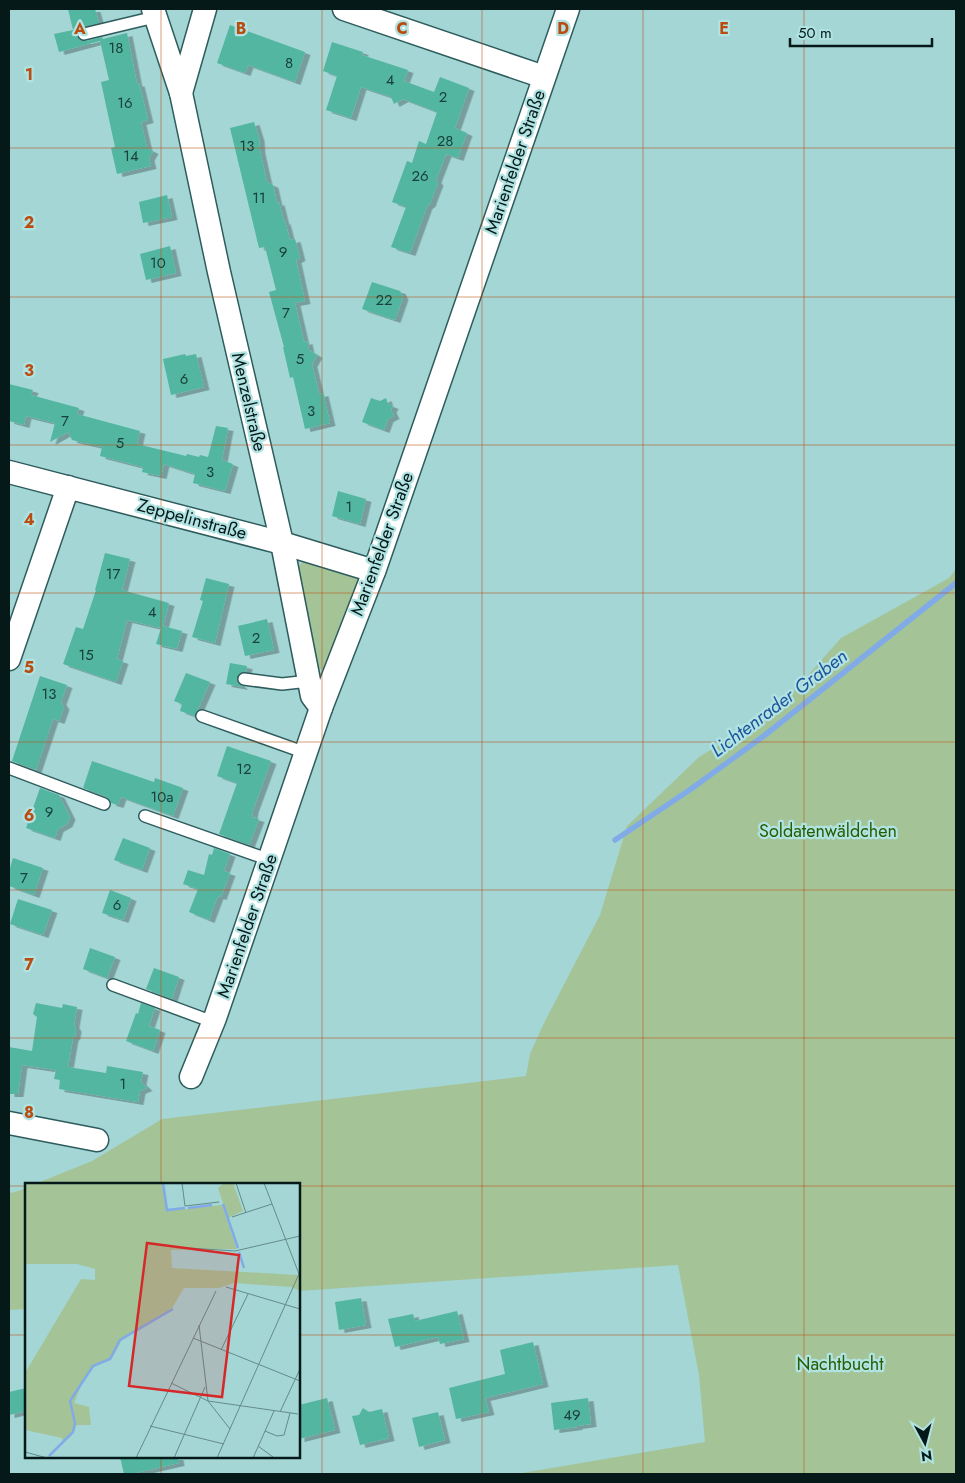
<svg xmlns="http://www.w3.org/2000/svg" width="965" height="1483" viewBox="0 0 965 1483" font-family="Jost,sans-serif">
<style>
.green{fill:#a4c498}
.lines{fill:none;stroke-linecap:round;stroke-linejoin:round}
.stream{stroke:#81abe7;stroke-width:5.5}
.building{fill:#53b6a1;filter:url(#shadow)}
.service-casing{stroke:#2e5c5d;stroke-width:14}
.minor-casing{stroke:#2e5c5d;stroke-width:25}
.service{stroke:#fff;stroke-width:11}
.minor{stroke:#fff;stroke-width:22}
.grid{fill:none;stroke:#bb4c0f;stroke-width:1;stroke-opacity:0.55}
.labels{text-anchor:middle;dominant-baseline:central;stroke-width:4.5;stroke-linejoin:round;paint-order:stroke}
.number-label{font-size:15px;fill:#19403b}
.street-label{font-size:18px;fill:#061919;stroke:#b1e3e3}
.park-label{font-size:18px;fill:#275d00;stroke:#b1e3e3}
.water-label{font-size:19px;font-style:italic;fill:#1f549c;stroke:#b1e3e3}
.inset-river{fill:none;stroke:#81abe7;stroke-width:2.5}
.inset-road{fill:none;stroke:#658a8a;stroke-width:1}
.view{fill:#d62828;fill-opacity:0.15;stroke:#d62828;stroke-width:2.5}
.inset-edge{fill:none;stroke:#061919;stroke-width:2.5}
.grid-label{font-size:16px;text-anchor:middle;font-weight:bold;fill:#bb4c0f;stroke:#b1e3e3;stroke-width:4.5;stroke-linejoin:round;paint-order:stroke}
</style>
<defs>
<filter id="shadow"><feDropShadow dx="5.5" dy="3" stdDeviation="0" flood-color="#0004"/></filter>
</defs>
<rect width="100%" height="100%" fill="#a4d6d6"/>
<g class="green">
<path d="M306 560 364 578 330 669H312L294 569Z"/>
<path d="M956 569V1474H516L705 1442 699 1375 678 1265 299 1291V1184H35L92 1161 162 1119 526 1076 530 1054 544 1023 600 915 627 826 699 757 776 711 841 638 949 578Z"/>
<path d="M26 1188V1309L9 1310V1193L15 1192Z"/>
</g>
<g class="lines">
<path class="stream" d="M615 840 691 789 765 735 956 583"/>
</g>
<g class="building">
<path d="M68 9H95L99 23 82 27 79 29 77 35 81 41H86L102 37 103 39 127 33 137 84 139 83 148 120 141 122 147 148 153 151 149 158 151 166 117 174 111 148 115 147 101 82 109 80 100 41 59 52 54 34 73 30Z"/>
<path d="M230 25 305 52 295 82 248 65 245 73 217 63Z"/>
<path d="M332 42 363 52 362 55 408 70 404 81 434 92 440 77 469 88 455 128 467 133 458 158 446 154 436 180 438 183 434 193 430 204 427 206 410 253 391 247 406 207 392 202 407 161 412 163 419 141 426 144 437 112 403 99 394 104 391 97 361 87 351 118 326 110 337 76 323 71Z"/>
<path d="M254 122 259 138 260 151 267 182 273 185 277 203 279 202 284 222 285 221 290 240 295 239 300 258 296 260 305 301 295 303 304 342 307 341 309 350 317 355 312 364 319 394 323 393 330 423 305 429 293 377 290 378 283 347H284L269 292 276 290 265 247 259 248 230 128Z"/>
<path d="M167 195 172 217 143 223 139 202Z"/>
<path d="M170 246 176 273 146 280 140 254Z"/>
<path d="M372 282 400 291 403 297 395 320 362 309Z"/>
<path d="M185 354 186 356 196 354 204 387 171 395 163 359Z"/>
<path d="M9 384 33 390 31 395 79 408 77 414 140 431 137 444 186 456 187 454 199 457 200 455 208 457 216 426 228 428 222 460 233 464 225 491 193 483 195 474 164 464 161 476 142 472 143 467 100 456 102 447 72 440 68 432 50 442 55 423 26 416 24 425 9 421Z"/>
<path d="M371 398 380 401 386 398 388 404 393 406 391 410 394 416 388 419 384 430 362 422Z"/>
<path d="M338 491 366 499 360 524 332 516Z"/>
<path d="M105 553 130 559 122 590 169 603 163 626 182 631 177 649 156 644 161 628 127 620 117 659 123 661 116 682 63 664 76 627 83 629 96 590H95Z"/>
<path d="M206 578 229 584 215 643 192 637 203 601 200 600Z"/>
<path d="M267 619 274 650 245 656 238 626Z"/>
<path d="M230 663 247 666 246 672H241L237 678V682L243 687 226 684Z"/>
<path d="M186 673 210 682 195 716 180 711 182 704 174 701Z"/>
<path d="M40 676 67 685 61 702 64 707 59 721 53 719 36 770 12 761Z"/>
<path d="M227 746 271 761 253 810 252 817 259 819 249 845 219 834 237 783 217 776Z"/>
<path d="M92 761 154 782 155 778 183 788 173 816 121 797 118 805 111 803 107 797 83 788Z"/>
<path d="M40 788 59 795 70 817 67 824 58 829 55 838 26 828Z"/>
<path d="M123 838 150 848 142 870 114 860Z"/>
<path d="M214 848 230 854 224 871 230 873 221 897 218 896 209 920 189 912 198 889 183 884 188 870 204 875 209 854 212 855Z"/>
<path d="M13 858 43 868 34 895 9 886V871Z"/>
<path d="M110 890 131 898 123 920 102 913Z"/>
<path d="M18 899 52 910 43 935 10 924Z"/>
<path d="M90 948 115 957 107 978 83 969Z"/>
<path d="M154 968 179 977 172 999 146 989Z"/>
<path d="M36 1003 62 1008 63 1004 77 1007 74 1025 76 1029 75 1036 73 1038 68 1067 106 1073 107 1066 143 1072 141 1082 147 1088 140 1091 138 1102 59 1089 60 1080 54 1079 56 1070 22 1065 18 1094H9V1047L32 1051 37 1017 33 1014Z"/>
<path d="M141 1003 155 1008 149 1026 160 1030 153 1051 126 1041 136 1013 138 1014Z"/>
<path d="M361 1298 366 1325 339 1330 335 1302Z"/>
<path d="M457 1311 464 1339 440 1344 438 1337 395 1347 388 1319 413 1314 415 1321Z"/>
<path d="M533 1342 543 1384 485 1398 489 1412 456 1419 449 1388 505 1374 500 1350Z"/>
<path d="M26 1388V1411L9 1415V1392Z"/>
<path d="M327 1398 335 1430 299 1439V1405Z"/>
<path d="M588 1398 591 1424 577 1426V1427L554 1430 551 1403Z"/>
<path d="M363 1408 369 1412 382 1409 389 1438 360 1445 352 1416 359 1415Z"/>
<path d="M438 1412 445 1440 419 1447 412 1418Z"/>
<path d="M120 1457H178L179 1463 131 1474H124Z"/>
</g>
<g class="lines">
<g class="service-casing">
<g id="service">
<path d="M84 34 155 17"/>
<path d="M244 679 282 684 309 681"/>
<path d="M202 716 306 753"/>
<path d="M9 768 104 804"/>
<path d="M145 816 270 860"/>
<path d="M113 985 213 1022"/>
</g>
</g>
<g class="minor-casing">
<g id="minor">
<path d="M153 9 181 93 219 272 282 543 312 696 321 708"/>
<path d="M344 9 544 77"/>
<path d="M181 93 205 9"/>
<path d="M9 472 282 543 374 571"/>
<path d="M9 659 68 487"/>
<path d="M191 1077 215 1018 321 708 375 569 568 9"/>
<path d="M9 1123 97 1140"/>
</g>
</g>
<use href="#service" class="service"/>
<use href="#minor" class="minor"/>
</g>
<path class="grid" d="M161 9V1184M322 9V1474M482 9V1474M643 9V1474M804 9V1474M9 148H956M9 297H956M9 445H956M9 593H956M9 742H956M9 890H956M9 1038H956M9 1186H26M299 1186H956M9 1335H26M299 1335H956M161 1457V1474"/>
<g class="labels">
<g class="number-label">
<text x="116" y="48">18</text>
<text x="289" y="63">8</text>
<text x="390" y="80">4</text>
<text x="443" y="97">2</text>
<text x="125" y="103">16</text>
<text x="445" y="141">28</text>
<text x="247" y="146">13</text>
<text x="131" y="156">14</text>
<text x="420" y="176">26</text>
<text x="259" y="198">11</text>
<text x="283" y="252">9</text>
<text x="158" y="263">10</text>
<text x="384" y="300">22</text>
<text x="286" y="313">7</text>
<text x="300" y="359">5</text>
<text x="184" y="379">6</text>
<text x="311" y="411">3</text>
<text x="65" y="421">7</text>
<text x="120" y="443">5</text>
<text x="210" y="472">3</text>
<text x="349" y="507">1</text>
<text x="113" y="574">17</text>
<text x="152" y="612">4</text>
<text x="256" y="638">2</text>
<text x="86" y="655">15</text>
<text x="49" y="694">13</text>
<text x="244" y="769">12</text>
<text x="162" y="797">10a</text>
<text x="49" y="812">9</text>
<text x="24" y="878">7</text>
<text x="117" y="905">6</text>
<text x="123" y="1084">1</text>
<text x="572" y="1415">49</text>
</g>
<g class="street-label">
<text transform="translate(515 162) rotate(-71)">Marienfelder Straße</text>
<text transform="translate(249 402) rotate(77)">Menzelstraße</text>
<text transform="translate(192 519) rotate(15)">Zeppelinstraße</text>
<text transform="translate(382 544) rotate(-70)">Marienfelder Straße</text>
<text transform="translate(247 926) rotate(-71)">Marienfelder Straße</text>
</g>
<g class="park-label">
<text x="828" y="831">Soldatenwäldchen</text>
<text x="840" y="1364">Nachtbucht</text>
</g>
<g class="water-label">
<text transform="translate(779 703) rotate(-37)">Lichtenrader Graben</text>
</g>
</g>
<g transform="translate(25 1183)">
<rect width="275" height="275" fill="#a4d6d6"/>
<path d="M0 0H138L141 28 197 22 212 66 146 67 147 85 272 92 275 93V108L266 104 209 100 194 105H159L146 127 96 158 88 174 70 183 58 198 49 220 64 224 66 242H52L38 260 37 255 0 247V190L56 96 70 97V86L52 81H0ZM199 0H208L218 28 203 35 193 5Z" fill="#a4c498"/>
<path class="inset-river" d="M138 0 142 27 160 25M198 21 213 65M163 25 187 22M214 69 219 85M24 273 48 249 50 240 45 218 68 183 85 176 95 157 148 126"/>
<path class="inset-road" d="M157 0 160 23 194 19M211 0 221 30M207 34 247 21M164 65 210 68 275 53M201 104 275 126M174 142 183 218 205 246M168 155 275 198M196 167 223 111M146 200 183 218 273 231M255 229 275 186M125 243 199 261M240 248 252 253 259 252 265 230M233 263 248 274M0 269 22 275M111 275 191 108M149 275 180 204M192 275 274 91 239 0M228 275 249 228"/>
<path class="view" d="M122 60 214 72 197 214 104 203Z"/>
<rect width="275" height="275" class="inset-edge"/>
</g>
<g class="grid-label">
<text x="80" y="34">A</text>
<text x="241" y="34">B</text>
<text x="402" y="34">C</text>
<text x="563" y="34">D</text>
<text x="724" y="34">E</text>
<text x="29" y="80">1</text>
<text x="29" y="228">2</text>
<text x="29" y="376">3</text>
<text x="29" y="525">4</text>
<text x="29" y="673">5</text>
<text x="29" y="821">6</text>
<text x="29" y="970">7</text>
<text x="29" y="1118">8</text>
</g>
<rect width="965" height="1483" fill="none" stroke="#061919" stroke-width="20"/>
<g transform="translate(925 1443) rotate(173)" stroke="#b1e3e3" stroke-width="4" paint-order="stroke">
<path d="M0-4L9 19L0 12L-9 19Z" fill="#061919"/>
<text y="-8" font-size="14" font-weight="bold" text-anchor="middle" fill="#061919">N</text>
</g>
<path d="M790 38v8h142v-8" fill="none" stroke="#061919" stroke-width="2.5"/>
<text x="798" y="38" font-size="15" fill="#061919" stroke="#b1e3e3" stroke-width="4" paint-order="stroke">50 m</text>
</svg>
